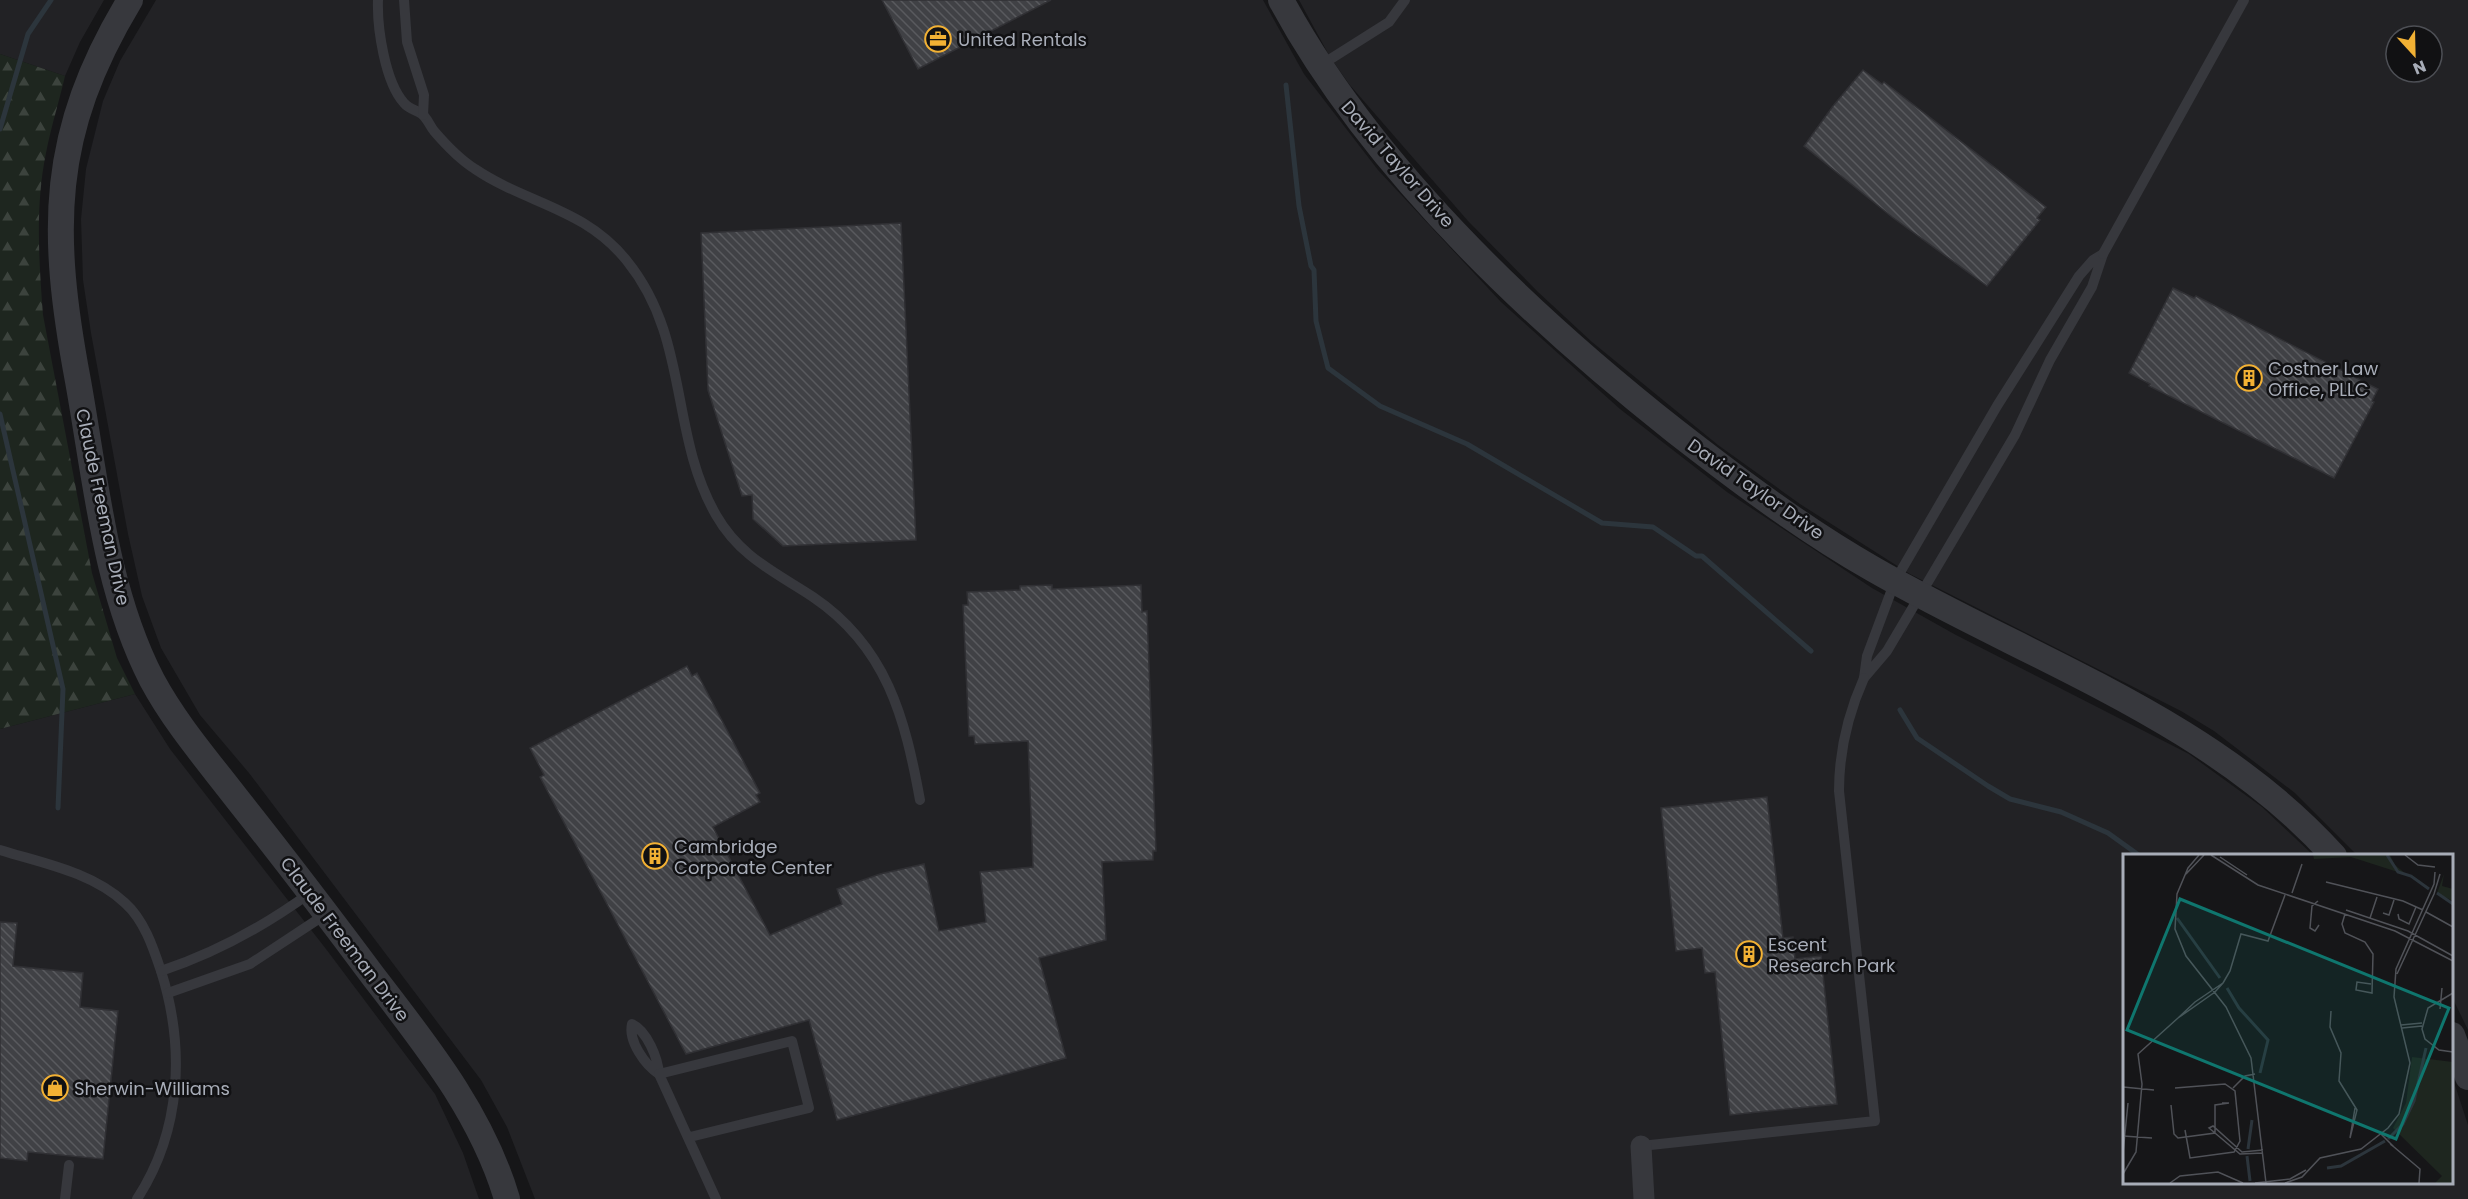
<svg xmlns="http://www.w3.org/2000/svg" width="2468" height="1199" viewBox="0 0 2468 1199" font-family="Poppins,sans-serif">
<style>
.built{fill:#222225;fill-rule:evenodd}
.forest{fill:url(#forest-firs)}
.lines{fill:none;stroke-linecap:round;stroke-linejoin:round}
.stream{stroke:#2c353c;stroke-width:5}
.building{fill:url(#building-back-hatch);stroke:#303034;stroke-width:1.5}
.service{stroke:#37383d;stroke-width:10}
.minor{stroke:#37383d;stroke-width:21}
.tertiary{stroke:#37383d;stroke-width:26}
.labels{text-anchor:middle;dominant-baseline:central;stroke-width:5;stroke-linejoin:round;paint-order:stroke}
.poi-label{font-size:18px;fill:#a8adb8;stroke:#111113;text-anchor:start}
.street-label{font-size:18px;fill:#a8adb8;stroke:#111113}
.inset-river{fill:none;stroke:#2c353c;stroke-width:3}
.inset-road{fill:none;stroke:#505258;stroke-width:1.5}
.view{fill:#0f766e;fill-opacity:0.15;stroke:#0f766e;stroke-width:3}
.inset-edge{fill:none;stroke:#a8adb8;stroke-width:3}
</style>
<defs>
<pattern id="forest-firs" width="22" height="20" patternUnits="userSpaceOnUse" patternTransform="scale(1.5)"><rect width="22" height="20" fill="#1e261f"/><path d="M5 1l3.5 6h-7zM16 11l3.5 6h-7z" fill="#3c433d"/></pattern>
<pattern id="building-back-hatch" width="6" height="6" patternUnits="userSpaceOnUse" patternTransform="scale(1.5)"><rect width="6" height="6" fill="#404145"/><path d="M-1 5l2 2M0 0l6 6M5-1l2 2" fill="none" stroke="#595a5e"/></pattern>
</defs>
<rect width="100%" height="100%" fill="#161618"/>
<g class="built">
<path d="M0 0H104L80 42 65 76 0 54Z"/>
<path d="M156 0H1263L1304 74 1378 170 1501 302 1620 409 1727 492 1872 588 1956 635 2189 754 2262 807 2313 855 2124 856V1182H2452V1076L2468 1125V1199H535L507 1127 481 1080 249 773 200 715 161 648 142 596 128 534 91 333 83 280 81 219 86 169 103 101 120 61Z"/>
<path d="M1299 0H2468V1030L2452 997V856L2357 855 2295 793 2214 731 2181 711 1910 574 1800 504 1718 445 1592 342 1538 292 1468 221 1349 84 1330 57ZM2396 36H2432V72H2396Z"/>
<path d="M135 694 170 749 326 949 435 1094 463 1153 479 1199H0V729Z"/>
</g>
<path class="forest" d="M0 54 65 76C59 102 51 127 46 153 35 206 39 262 43 315L92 573 117 658 135 694 0 729Z"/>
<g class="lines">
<g class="stream">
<path d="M1286 85 1299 206 1311 266 1314 270 1316 321 1328 368 1380 406 1467 444 1602 523 1653 527 1696 556H1702L1811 651"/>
<path d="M0 129 28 34 51 0"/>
<path d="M0 414 63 689 58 808"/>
<path d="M1900 710 1917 738 1988 786 2010 799 2061 812 2108 833 2140 856"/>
</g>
</g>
<g class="building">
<path d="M882 0H1051L918 69Z"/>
<path d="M1863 70 1882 84 1884 82 2046 207 2037 218 2040 220 1987 286 1892 217 1804 146 1833 106Z"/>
<path d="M901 223 916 540 783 546 753 519 752 495 742 496 708 390 701 233Z"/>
<path d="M2173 288 2194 298 2196 296 2378 389 2372 401 2374 402 2334 478 2149 386 2150 384 2129 373Z"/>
<path d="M1052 585V589L1141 585 1142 612 1147 611 1156 851H1153V860L1102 862 1106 940 1039 958 1066 1058 837 1120 809 1020 686 1054 540 777 544 775 530 748 687 666 692 676 697 673 760 793 756 795 760 802 713 827 770 935 842 904 837 889 880 874 924 864 939 931 986 922 980 872 1033 867 1028 741 975 744 974 736H969L963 605H968L967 592 1020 590V586Z"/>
<path d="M1767 797 1783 938 1793 937 1795 959 1821 956 1837 1104 1730 1115 1715 972 1705 973 1702 948 1676 951 1661 808Z"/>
<path d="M0 922 17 923 13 966 83 973 80 1007 118 1011 103 1159 28 1152 27 1161 0 1158Z"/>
</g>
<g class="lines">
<g class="service">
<path d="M378 0C377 28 385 82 404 103 409 109 416 110 422 114 427 118 430 126 434 131 446 145 459 159 475 169 527 204 585 208 627 261 690 339 669 433 716 515 740 557 775 572 813 597 887 647 905 718 920 800"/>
<path d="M404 0 407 42 424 95 423 115"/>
<path d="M1321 65 1389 22 1405 0"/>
<path d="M2103 254 2092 287 2050 360 2015 435 1887 651 1864 678 1867 656 1895 581 1997 406 2079 276 2093 260Z"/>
<path d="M2103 254 2244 0"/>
<path d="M0 850C42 863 92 872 125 903 144 920 153 947 161 971 185 1047 182 1130 137 1199"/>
<path d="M161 971C216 953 263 927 310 893"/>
<path d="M168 993 250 964 326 914"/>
<path d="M632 1024C647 1031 658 1058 659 1074 645 1065 628 1041 632 1024Z"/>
<path d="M690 1137 809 1108 792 1041 659 1074 716 1199"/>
<path d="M1641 1146 1875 1121 1839 791C1839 751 1848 714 1864 678"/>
<path d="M65 1199 69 1165"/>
</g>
<path class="minor" d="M1641 1146 1644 1199"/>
<g class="tertiary">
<path d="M130 0C49 134 50 231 78 381 96 481 105 589 152 680 175 723 208 761 238 800 284 858 329 917 373 976 426 1045 482 1114 507 1199"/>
<path d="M1281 0C1371 167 1527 314 1675 431 1738 480 1803 529 1873 569 2029 659 2211 719 2334 856"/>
<path d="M2452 1035 2468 1077"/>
</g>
</g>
<defs>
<g id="office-ring" transform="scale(1.35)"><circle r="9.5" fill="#111113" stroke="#f2b134" stroke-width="1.5"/><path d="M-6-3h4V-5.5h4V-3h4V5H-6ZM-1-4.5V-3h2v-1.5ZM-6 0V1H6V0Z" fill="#f2b134"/></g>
<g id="building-ring" transform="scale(1.35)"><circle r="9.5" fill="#111113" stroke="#f2b134" stroke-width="1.5"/><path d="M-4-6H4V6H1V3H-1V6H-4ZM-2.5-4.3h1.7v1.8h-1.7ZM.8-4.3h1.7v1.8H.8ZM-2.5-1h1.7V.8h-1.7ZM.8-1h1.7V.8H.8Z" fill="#f2b134"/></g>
<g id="shop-ring" transform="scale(1.35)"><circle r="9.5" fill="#111113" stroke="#f2b134" stroke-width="1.5"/><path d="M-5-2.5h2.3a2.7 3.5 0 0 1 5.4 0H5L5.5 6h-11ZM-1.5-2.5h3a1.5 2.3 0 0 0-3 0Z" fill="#f2b134"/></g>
</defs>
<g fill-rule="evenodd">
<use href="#office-ring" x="938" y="39"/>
<use href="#building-ring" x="2249" y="378"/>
<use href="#building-ring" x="655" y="856"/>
<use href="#building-ring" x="1749" y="954"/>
<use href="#shop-ring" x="55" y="1088"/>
</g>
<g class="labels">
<g class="poi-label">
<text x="958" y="39">United Rentals</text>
<text x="2268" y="368">Costner Law<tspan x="2268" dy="21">Office, PLLC</tspan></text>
<text x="674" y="846">Cambridge<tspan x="674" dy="21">Corporate Center</tspan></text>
<text x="1768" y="944">Escent<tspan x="1768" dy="21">Research Park</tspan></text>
<text x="74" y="1088">Sherwin-Williams</text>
</g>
<g class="street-label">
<text transform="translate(1398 164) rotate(49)">David Taylor Drive</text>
<text transform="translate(1756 489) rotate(35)">David Taylor Drive</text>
<text transform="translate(103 507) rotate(78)">Claude Freeman Drive</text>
<text transform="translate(345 939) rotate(53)">Claude Freeman Drive</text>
</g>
</g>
<g transform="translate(2123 854)">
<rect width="330" height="330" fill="#161618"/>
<path d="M190 1H267L272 11 284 21 228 3 191 5ZM321 20 319 32 330 35V47L314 39ZM289 203 330 208V329H312L319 322 270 274 283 249Z" fill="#1e261f"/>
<path class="inset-river" d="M264 1 275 18 288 22 306 35M314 39 330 50M54 64 97 124M104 134 116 154 145 186 137 219M265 285 280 270 291 247 303 194M125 295 129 266M124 302 127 327M204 314 218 312 262 287"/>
<path class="inset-road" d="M76 1 65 14 54 40 52 75 63 102 103 153 128 204 143 329M88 1 135 31 272 77 330 107M282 1 295 11 312 13M97 3 124 21M63 20 81 1M203 28 280 47 300 56M169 39 179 10M195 47 189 52 187 74 192 77 196 71M223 56 285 77 330 102M303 58 330 73M260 59 266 61 271 46M222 60 219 70 222 79 242 88 250 100 249 139 233 136 234 128 248 130M275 60 276 65 286 70 293 53M247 64 254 43M274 120 311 40 317 20M100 129 107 117 118 80 145 87 162 41M100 129 92 138 55 164 72 148ZM330 139 305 154 299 175 302 185 316 196 330 198M317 155 319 134M208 157 207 173 218 199 216 227 234 256 227 284 232 254M278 171 299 169M279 174 299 172M0 233 31 236M52 234 102 230 112 237 117 287 111 298 67 304 62 276M110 234 122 222 132 220M48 251 51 280 55 284 92 279V251L106 249H99M258 280 271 293 267 290M0 282 29 284M271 293 297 315 296 329M140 296 119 298 90 272 86 274 117 300 140 299M0 299 5 249M0 320 13 298 19 230 15 200 55 164M47 329 57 322 95 318 120 329M132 329 167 325 183 316M162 329 179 323 197 304 238 295 265 274 276 260 287 209 271 143 273 115 311 30 312 18"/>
<path class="view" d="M57 45 326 154 273 285 4 176Z"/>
<rect width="330" height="330" class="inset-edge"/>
</g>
<g transform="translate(2414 54) rotate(158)"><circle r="28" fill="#111113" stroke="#4d4f55" stroke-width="1.5"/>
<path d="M0-4.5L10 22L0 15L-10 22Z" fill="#f2b134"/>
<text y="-9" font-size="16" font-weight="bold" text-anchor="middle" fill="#a8adb8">N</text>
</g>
</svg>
